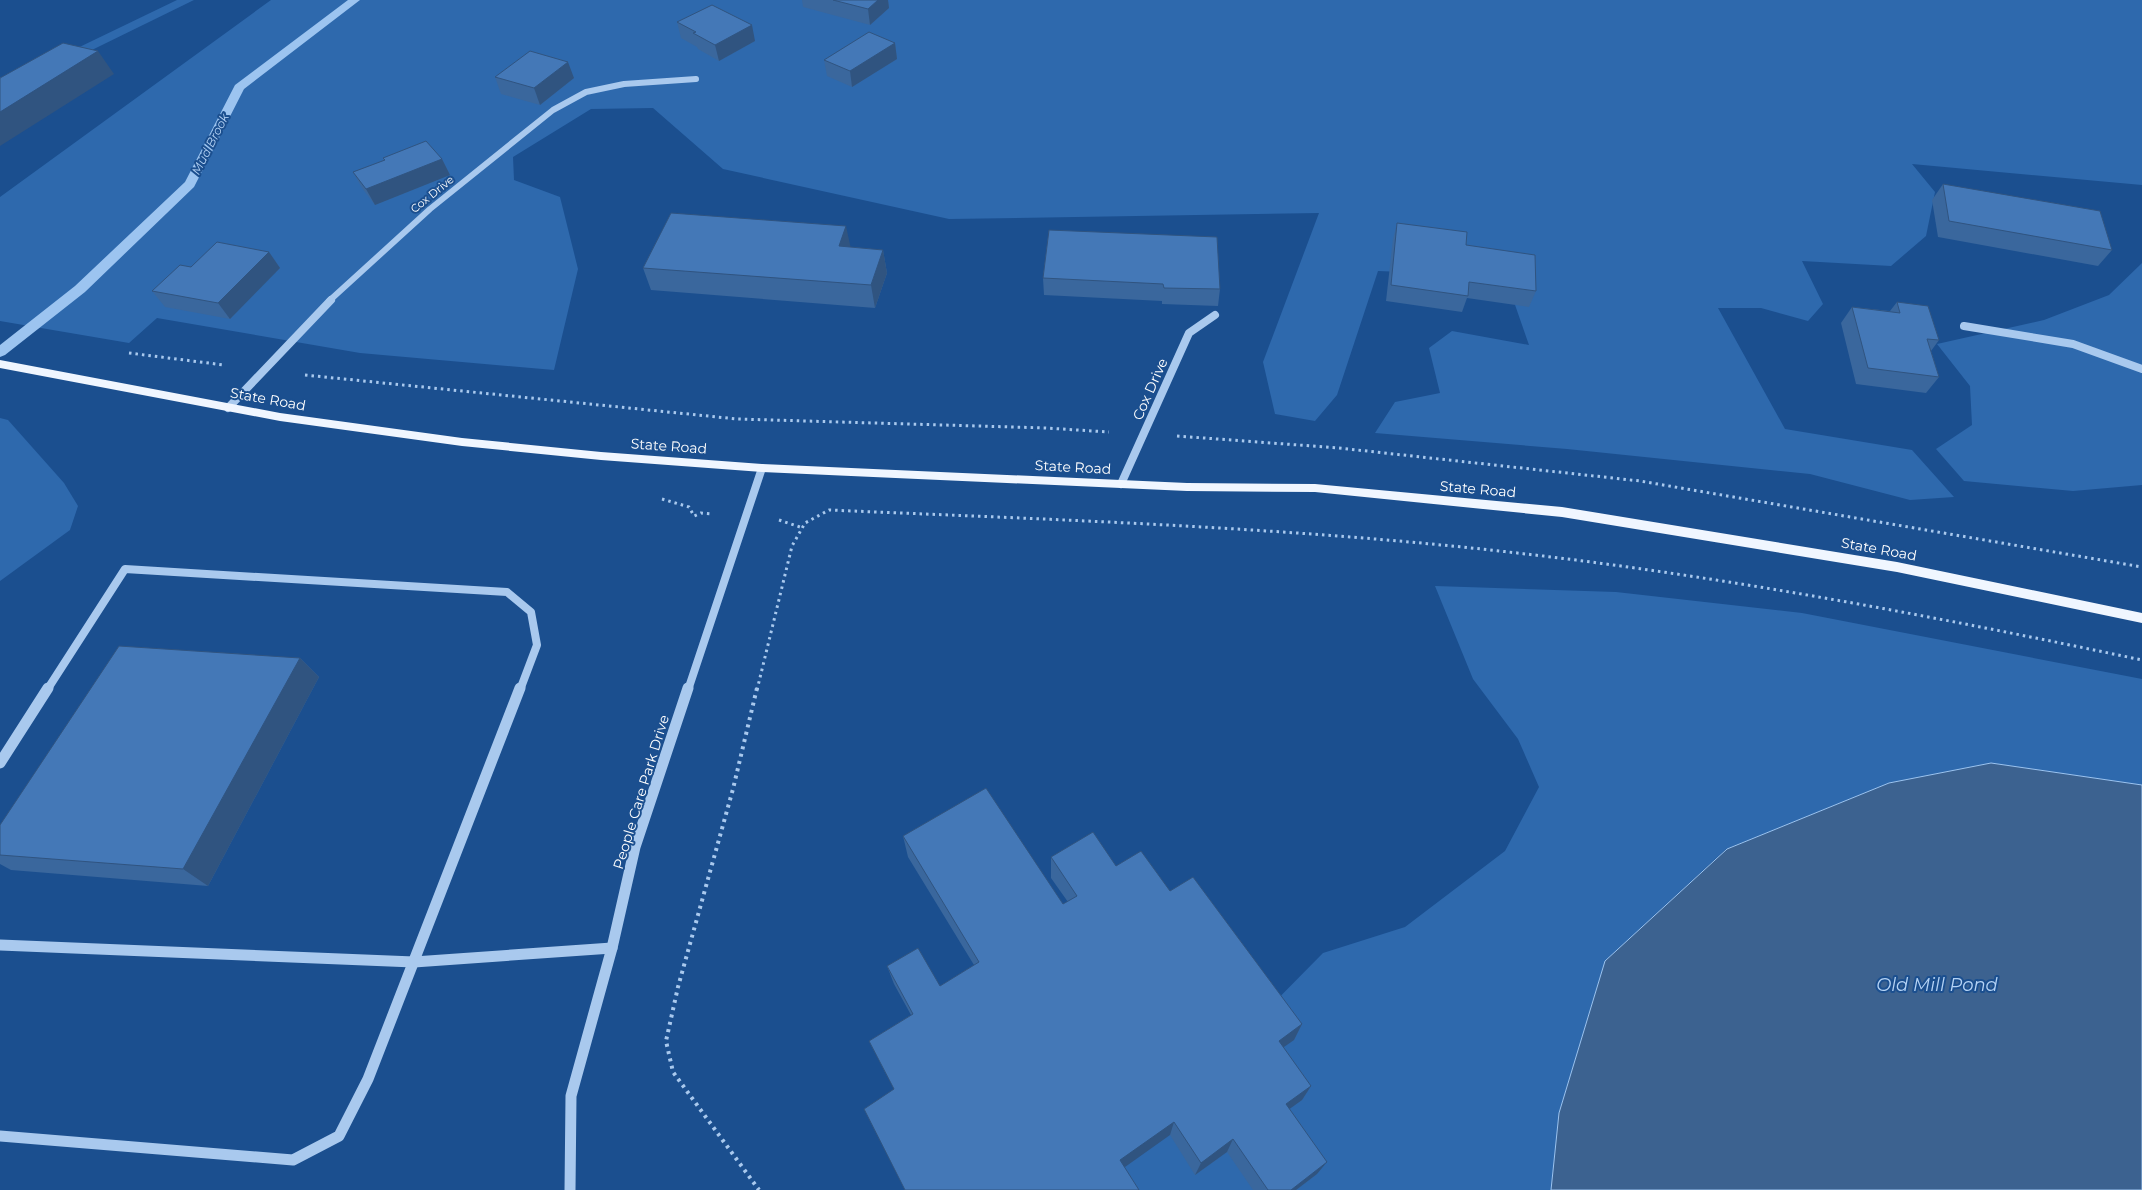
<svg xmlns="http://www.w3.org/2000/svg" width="2142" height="1190" viewBox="0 0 2142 1190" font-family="Montserrat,sans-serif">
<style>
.green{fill:#2e69ad}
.water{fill:#3c6290;stroke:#9cc4f0}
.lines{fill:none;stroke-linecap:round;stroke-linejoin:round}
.stream{fill:#9cc4f0;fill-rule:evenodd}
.path-far1{stroke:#a9c9ee;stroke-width:3;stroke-dasharray:2.5 4;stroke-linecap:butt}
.path{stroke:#a9c9ee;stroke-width:4;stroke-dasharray:3 4.5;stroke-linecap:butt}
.minor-far2{stroke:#a9c9ee;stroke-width:6}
.minor-far1{stroke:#a9c9ee;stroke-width:8}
.minor{stroke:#a9c9ee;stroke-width:11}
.major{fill:#f0f6ff;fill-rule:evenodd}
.wall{fill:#3a679d}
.shaded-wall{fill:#305480}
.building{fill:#4478b7;stroke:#305480}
.labels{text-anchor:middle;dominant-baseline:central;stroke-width:4;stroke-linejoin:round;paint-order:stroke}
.far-street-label{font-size:11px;fill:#fff;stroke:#1b4f8f}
.far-water-label{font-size:12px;font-style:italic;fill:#b5d3f5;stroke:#1b4f8f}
.street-label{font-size:14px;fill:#fff;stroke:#1b4f8f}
.near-water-label{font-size:18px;font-style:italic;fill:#b5d3f5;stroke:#1b4f8f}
</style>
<rect width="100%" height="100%" fill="#1b4f8f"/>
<g class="green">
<path d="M177 0H194L0 95V77L9 81Z"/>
<path d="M271 0H2142V185L1912 164 1935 192 1926 236 1891 266 1802 261 1823 304 1808 321 1761 308H1718L1785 429 1912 450 1954 497 1910 500 1810 474 1567 449 1375 433 1395 402 1440 393 1429 348 1452 331 1529 345 1505 276 1378 271 1337 395 1315 421 1275 414 1263 362 1319 213 949 219 723 169 653 108 591 109 513 157 514 180 560 197 578 269 554 370 360 353 157 318 129 343 0 321V197Z"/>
<path d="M2142 263V485L2073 491 1964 481 1936 449 1972 425 1970 386 1937 344 2044 320 2109 295Z"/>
<path d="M0 418 8 420 64 483 78 506 70 530 0 581Z"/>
<path d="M1435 586 1616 592 1802 613 2142 679V785L1991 763 1889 783 1726 849 1605 961 1559 1113 1551 1190H1089L1323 953 1405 927 1505 851 1539 787 1518 739 1473 679Z"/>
</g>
<path class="water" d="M1991 763 2142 785V1190H1551L1559 1113 1605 961 1727 849 1889 783Z"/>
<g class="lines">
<path class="stream" d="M348 0H360L244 89 194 187 85 292 5 355 0 357V345L75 286 185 182 235 85Z"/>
<g class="path-far1">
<path d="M129 353 224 365"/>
<path d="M305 375 737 419 1046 428 1109 432"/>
<path d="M1177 436 1339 448 1640 481 2142 567"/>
<path d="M662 499 689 507 694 516 701 513 713 514"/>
<path d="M779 520 800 527"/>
<path d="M757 690 792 546 805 523 829 510C1062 520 1295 527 1526 554 1733 578 1938 617 2142 660"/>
</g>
<path class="path" d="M757 688 733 789 678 987 666 1041 673 1072 759 1190"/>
<path class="minor-far2" d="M329 301 430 209 553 110 586 92 624 84 696 79"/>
<g class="minor-far1">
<path d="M1964 326 2073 344 2142 369"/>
<path d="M228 408 331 300"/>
<path d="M1121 484 1189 333 1215 315"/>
<path d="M47 690 125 569 507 592 531 612 537 645 520 690"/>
<path d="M688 690 762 468"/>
</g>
<g class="minor">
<path d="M0 763 48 688"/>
<path d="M0 945 414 962 612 948"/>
<path d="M0 1136 293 1160 339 1136 368 1079 520 688"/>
<path d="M570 1190 571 1096 612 948 635 847 688 688"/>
</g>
<path class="major" d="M0 360 280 413 462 438 601 452 762 464 1187 483 1315 484 1562 507 1897 562 2142 613V623L1897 572 1562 517 1315 492 1187 491 762 472 601 460 462 446 280 421 0 368Z"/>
</g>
<g class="wall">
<path d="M802 0H888L889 8 870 25 803 7Z"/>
<path d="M677 22 755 41 719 61 698 49 697 47 681 38Z"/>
<path d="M895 43 897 59 852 87 827 76 824 60Z"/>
<path d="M495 77 574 78 540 105 501 94Z"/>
<path d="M383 158 442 159 450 175 375 205 362 188 353 172 384 160Z"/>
<path d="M1943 184 2112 250 2098 266 1938 237 1932 200Z"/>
<path d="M1397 223 1536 291 1529 307 1467 298 1462 312 1386 301 1393 239Z"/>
<path d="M1049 230 1220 289 1218 306 1162 304V301L1044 295 1043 278Z"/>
<path d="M850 247 883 250 887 273 875 308 651 290 643 268Z"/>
<path d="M269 252 280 268 230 319 165 307 152 291 191 267Z"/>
<path d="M1897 302 1939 340 1931 351 1939 377 1926 393 1856 384 1841 323 1852 307 1890 311Z"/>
<path d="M300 658 319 677 208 886 11 870 0 864V825Z"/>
<path d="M903 836 1063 904 1068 902 1051 878V857L1116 866 1170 891 1302 1024 1294 1040 1283 1047 1311 1086 1302 1100 1289 1109 1317 1174 1296 1190H1253L1227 1152 1195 1175 1170 1135 894 1089 869 1041 911 1015 894 984 887 966 940 986 974 965 908 857Z"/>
</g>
<g class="shaded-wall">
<path d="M878 0H888L889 8 870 25 868 9Z"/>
<path d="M752 25 755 41 719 61 715 45Z"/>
<path d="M895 43 897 59 852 87 850 71Z"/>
<path d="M98 51 114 74 0 146V112Z"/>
<path d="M568 62 574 78 540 105 534 88Z"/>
<path d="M442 159 450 175 375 205 366 189Z"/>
<path d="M846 226 851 249 839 246Z"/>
<path d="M883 250 887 273 875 308 871 285Z"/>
<path d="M269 252 280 268 230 319 218 303Z"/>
<path d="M300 658 319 677 208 886 183 869Z"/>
<path d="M1302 1024 1294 1040 1271 1056 1279 1041Z"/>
<path d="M1311 1086 1302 1100 1277 1118 1286 1104Z"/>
<path d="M1174 1122 1170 1135 1118 1172 1120 1160Z"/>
<path d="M1233 1139 1227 1152 1195 1175 1201 1163Z"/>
<path d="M1327 1162 1317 1174 1296 1190H1291Z"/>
</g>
<g class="building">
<path d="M833 0H878L868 9Z"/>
<path d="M712 5 752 25 715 45 693 33 696 32 677 22Z"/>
<path d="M869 32 895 43 850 71 824 60Z"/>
<path d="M63 43 98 51 0 112V78Z"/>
<path d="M530 51 568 62 534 88 495 77Z"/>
<path d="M426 141 442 159 366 189 353 172 385 160 383 158Z"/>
<path d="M1943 184 2100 211 2112 250 1949 221Z"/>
<path d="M671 213 846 226 839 246 883 250 871 285 643 268Z"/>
<path d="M1397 223 1467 232 1466 245 1535 255 1536 291 1469 282 1468 296 1391 285Z"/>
<path d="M1049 230 1217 237 1220 289 1164 288 1163 284 1043 278Z"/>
<path d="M217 242 269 252 218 303 152 291 180 265 191 267Z"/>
<path d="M1897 302 1928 306 1939 340 1927 339 1939 377 1868 368 1852 307 1900 313Z"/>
<path d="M119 646 300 658 183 869 0 855V825Z"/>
<path d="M986 788 1063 904 1077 896 1051 857 1093 832 1116 866 1141 851 1170 891 1193 877 1302 1024 1279 1041 1311 1086 1286 1104 1327 1162 1291 1190H1268L1233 1139 1201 1163 1174 1122 1120 1160 1139 1190H905L864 1109 894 1089 869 1041 913 1014 887 966 918 948 940 986 979 962 903 836Z"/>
</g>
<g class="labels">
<g class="far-street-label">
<text transform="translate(432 194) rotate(-39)">Cox Drive</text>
</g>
<g class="far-water-label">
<text transform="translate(210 144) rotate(-63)">Mud Brook</text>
</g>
<g class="street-label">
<text transform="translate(1150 389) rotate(-66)">Cox Drive</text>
<text transform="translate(268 399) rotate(10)">State Road</text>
<text transform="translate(669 446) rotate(4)">State Road</text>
<text transform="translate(1073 467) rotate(3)">State Road</text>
<text transform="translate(1478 489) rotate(5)">State Road</text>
<text transform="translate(1879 549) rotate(10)">State Road</text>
<text transform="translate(641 792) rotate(-73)">People Care Park Drive</text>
</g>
<g class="near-water-label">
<text x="1937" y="985">Old Mill Pond</text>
</g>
</g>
</svg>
